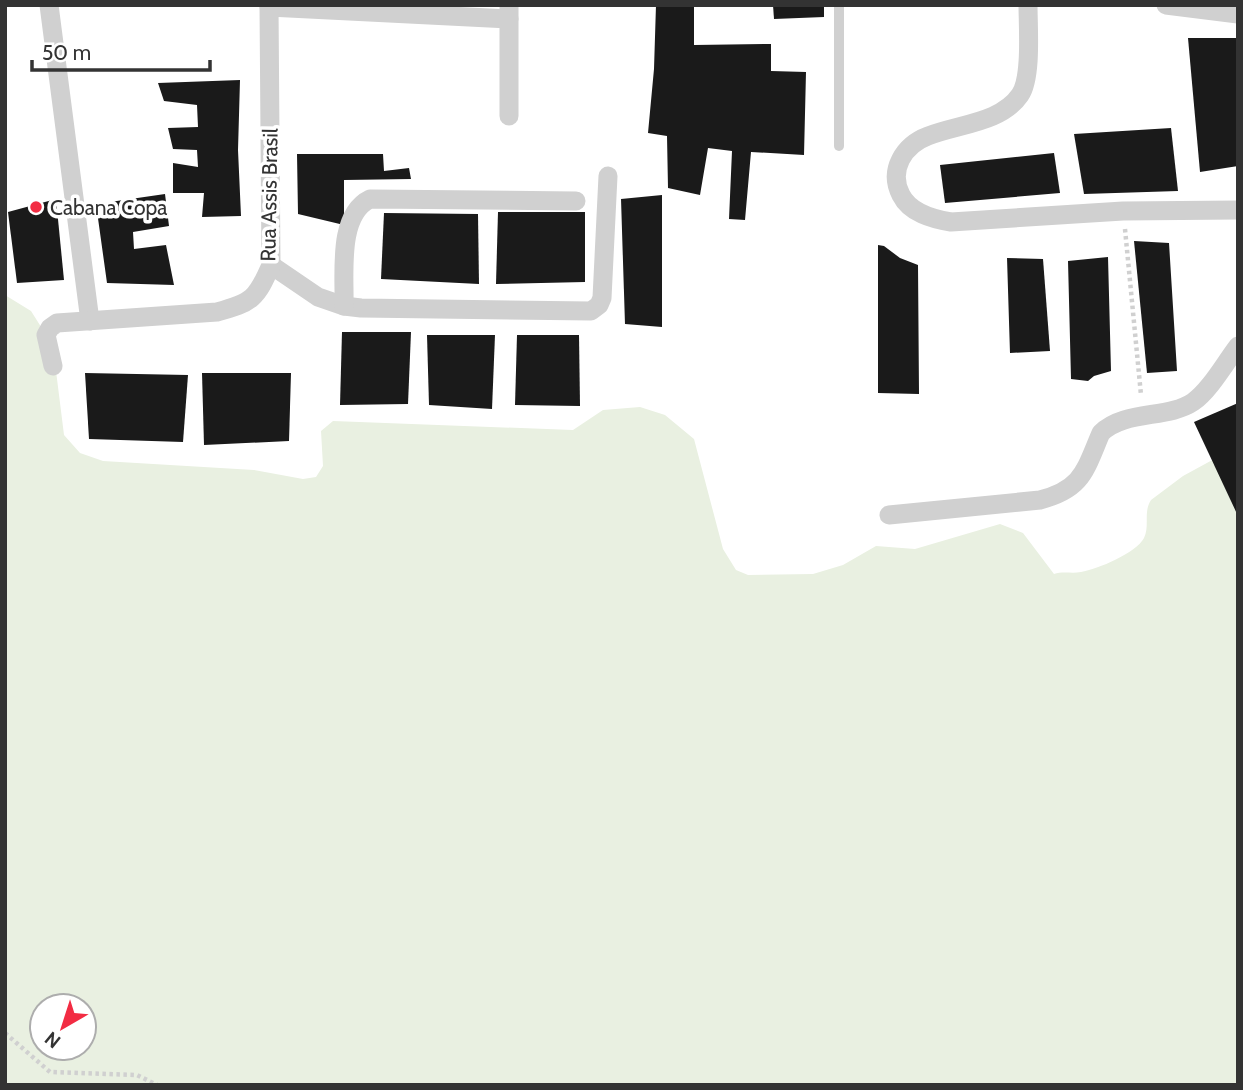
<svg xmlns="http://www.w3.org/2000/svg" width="1243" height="1090" viewBox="0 0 1243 1090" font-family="Cabin,sans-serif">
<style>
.green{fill:#e9f0e1;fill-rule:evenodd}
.building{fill:#1a1a1a}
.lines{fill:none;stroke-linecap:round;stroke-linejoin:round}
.path{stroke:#d0d0d0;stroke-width:4.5;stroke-dasharray:3.5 3.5;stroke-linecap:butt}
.lane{stroke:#d0d0d0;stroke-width:10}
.street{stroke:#d0d0d0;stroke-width:19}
.poi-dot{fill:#f22c43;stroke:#fff;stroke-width:2.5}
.labels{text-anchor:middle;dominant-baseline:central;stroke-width:7;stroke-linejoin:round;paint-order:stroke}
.street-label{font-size:21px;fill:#333;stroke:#fff}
.poi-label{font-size:21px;fill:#333;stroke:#fff;text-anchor:start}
</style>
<rect width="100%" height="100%" fill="#fff"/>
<path class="green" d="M5 295 31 311 43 330 56 371 64 435 80 453 103 461 254 470 303 479 316 477 323 466 321 431 333 421 573 430 603 410 640 407 665 415 694 439 723 549 736 570 748 575 813 574 843 565 876 546 915 549 1000 524 1023 533 1054 574C1063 571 1072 574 1081 572 1098 569 1136 553 1144 538 1150 526 1143 512 1151 500L1183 476 1238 446V1085H5ZM42 1006H84V1048H42Z"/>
<g class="building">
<path d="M656 5H694V45L771 44V71L806 72 804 155 751 152 745 220 729 219 732 151 708 148 700 195 668 188 667 136 648 133 654 69Z"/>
<path d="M773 5H824V17L774 19Z"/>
<path d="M1188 38H1238V166L1200 172Z"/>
<path d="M240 80 238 150 241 216 202 217 204 193H173V163L198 167 197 150 173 149 168 128 198 127 197 105 164 101 158 83Z"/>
<path d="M1171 128 1178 191 1084 194 1074 134Z"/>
<path d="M1054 153 1060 193 945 203 940 165Z"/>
<path d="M297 154H383L384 171 409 168 411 179 344 180V225L298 214Z"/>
<path d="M165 194 169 226 133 232 134 249 166 245 174 285 107 283 96 204Z"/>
<path d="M662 195V327L625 324 621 199Z"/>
<path d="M56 199 64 280 17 283 8 212Z"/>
<path d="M498 212H585V282L496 284Z"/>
<path d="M384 213 478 214 479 284 381 279Z"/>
<path d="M1134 241 1169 243 1177 371 1147 373Z"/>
<path d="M878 245 884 246 900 258 918 265 919 394 878 393Z"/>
<path d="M1108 257 1111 371 1094 376 1088 381 1071 379 1068 261Z"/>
<path d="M1007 258 1043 259 1050 351 1010 353Z"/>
<path d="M342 332H411L408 404 340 405Z"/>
<path d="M427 335H495L492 409 429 405Z"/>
<path d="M517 335H579L580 406 515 405Z"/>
<path d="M85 373 188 375 183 442 89 439Z"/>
<path d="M202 373H291L289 441 204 445Z"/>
<path d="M1238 403V516L1194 422Z"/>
</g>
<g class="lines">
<g class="path">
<path d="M1125 229 1141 395"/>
<path d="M5 1033 50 1072 137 1075 157 1085"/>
</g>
<path class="lane" d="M839 146V5"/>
<g class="street">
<path d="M49 5 90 321"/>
<path d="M1028 5C1028 27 1032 78 1020 95 1001 123 958 124 928 136 904 145 888 170 901 195 910 213 932 219 951 222L1123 211 1238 210"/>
<path d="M1166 5 1238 14"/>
<path d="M269 7 509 19"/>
<path d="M509 116V5"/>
<path d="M271 265 318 297 344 306 361 308 591 311 599 305 602 298 608 176"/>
<path d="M344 306C345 275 337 215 370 199L576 201"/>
<path d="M53 366 46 335 50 328 57 323 217 312C252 303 257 298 271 265L269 5"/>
<path d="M889 515 1040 500C1083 489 1085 470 1101 433 1124 410 1168 419 1193 402 1210 390 1225 363 1238 346"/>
</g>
</g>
<circle class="poi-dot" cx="36" cy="207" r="7"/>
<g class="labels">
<g class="street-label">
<text transform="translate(269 195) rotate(-89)">Rua Assis Brasil</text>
</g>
<g class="poi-label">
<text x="50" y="207">Cabana Copa</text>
</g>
</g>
<rect width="1243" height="1090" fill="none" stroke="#333333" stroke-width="14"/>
<g transform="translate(63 1027) rotate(219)"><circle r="33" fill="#ffffff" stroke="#adadad" stroke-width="2"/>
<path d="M0-5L12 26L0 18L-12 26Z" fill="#f22c43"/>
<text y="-10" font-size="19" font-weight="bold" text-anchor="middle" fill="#333333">N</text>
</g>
<path d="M32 60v10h178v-10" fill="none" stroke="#333333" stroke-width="3.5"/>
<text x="42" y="60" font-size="21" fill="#333333" stroke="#ffffff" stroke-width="5" paint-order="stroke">50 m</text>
</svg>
